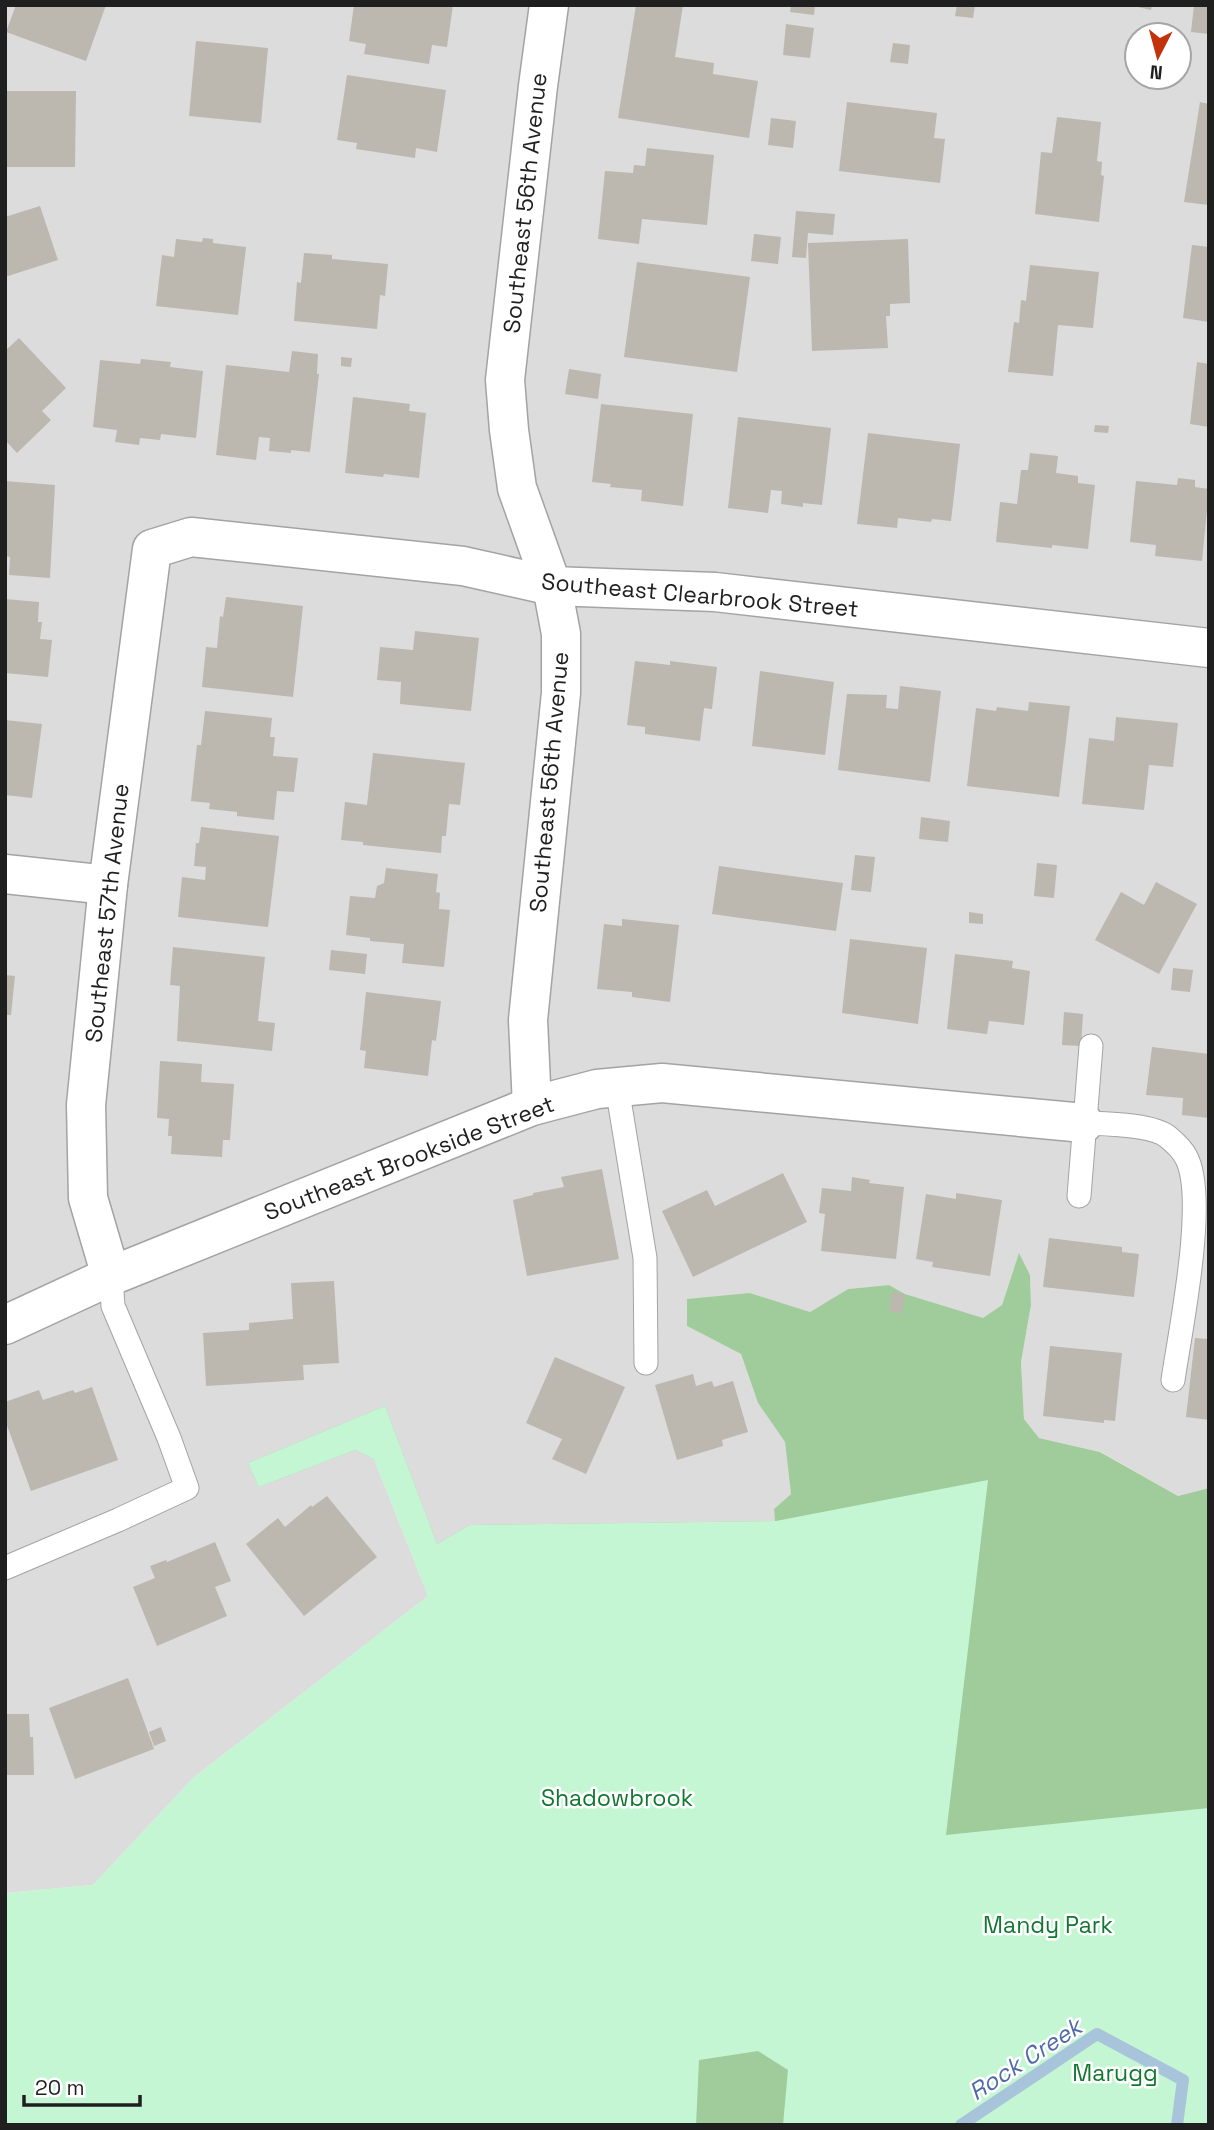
<svg xmlns="http://www.w3.org/2000/svg" width="1214" height="2130" viewBox="0 0 1214 2130" font-family="'Space Grotesk',sans-serif">
<style>
.residential{fill:#dddcdc;fill-rule:evenodd}
.forest{fill:#a0cc9c}
.park{fill:#c5f6d4}
.lines{fill:none;stroke-linecap:round;stroke-linejoin:round}
.stream{stroke:#a8c4da;stroke-width:12}
.building{fill:#bcb7af}
.lane-casing{stroke:#a3a3a3;stroke-width:25}
.street-casing{stroke:#a3a3a3;stroke-width:41}
.lane{stroke:#fff;stroke-width:23}
.street{stroke:#fff;stroke-width:38}
.labels{text-anchor:middle;dominant-baseline:central;stroke-width:5;stroke-linejoin:round;paint-order:stroke}
.street-label{font-size:23px;fill:#1f1f1f;stroke:#fff}
.park-label{font-size:23px;fill:#127730;stroke:#fff}
.water-label{font-size:24px;font-style:italic;fill:#5069a9;stroke:#fff}
</style>
<rect width="100%" height="100%" fill="#efeee5"/>
<path class="residential" d="M5 5H1209V1488L1178 1496 1101 1452 1039 1438 1024 1419 1021 1362 1031 1305 1030 1275 1019 1254 1002 1305 983 1319 905 1294 889 1285 848 1289 810 1312 750 1293 687 1326 741 1354 758 1403 785 1442 791 1494 774 1509 776 1521 626 1524 437 1545 384 1407 249 1463 259 1487 355 1449 374 1459 428 1596 193 1778 93 1885 5 1893ZM1137 35H1179V77H1137Z"/>
<path class="forest" d="M1019 1253 1030 1275 1031 1305 1021 1362 1024 1419 1039 1438 1100 1452 1178 1496 1209 1488V2125H555L571 1965 379 1468 374 1459 355 1450 259 1487 248 1463 385 1406 437 1544 470 1525 775 1521 774 1509 791 1494 785 1442 758 1403 741 1354 687 1326V1299L750 1293 810 1312 848 1289 889 1285 905 1294 983 1318 1002 1305Z"/>
<path class="park" d="M385 1406 437 1544 470 1525 776 1521 988 1480 946 1835 1209 1808V2125H783L788 2070 758 2051 699 2060 696 2125H5V1893L93 1885 193 1778 428 1596 374 1459 355 1450 259 1487 248 1463Z"/>
<g class="lines">
<path class="stream" d="M961 2125 1097 2034 1183 2080 1177 2125"/>
</g>
<g class="building">
<path d="M16 5H106L86 61 6 32Z"/>
<path d="M354 5H453L447 47 432 45 429 64 364 54 366 44 349 41Z"/>
<path d="M636 5H683L675 57 714 63 713 74 758 81 749 138 618 118Z"/>
<path d="M791 5H815L814 15 790 12Z"/>
<path d="M957 5H975L973 18 955 16Z"/>
<path d="M1129 5H1152L1151 10Z"/>
<path d="M1194 5H1209V34L1191 32Z"/>
<path d="M786 24 814 28 810 58 783 55Z"/>
<path d="M196 41 268 48 261 123 189 116Z"/>
<path d="M893 43 910 45 908 64 890 62Z"/>
<path d="M347 75 446 90 437 152 416 148 415 158 356 149 357 143 337 140Z"/>
<path d="M5 91H76L75 167H5Z"/>
<path d="M847 102 937 113 934 138 945 139 940 183 839 171Z"/>
<path d="M1200 102 1209 104V205L1184 202Z"/>
<path d="M1057 117 1101 122 1097 161 1102 162 1101 175 1104 176 1099 222 1035 214 1041 152 1052 153Z"/>
<path d="M771 118 796 121 793 148 768 145Z"/>
<path d="M647 148 714 155 707 225 642 219 639 244 598 239 605 171 633 173 634 165 645 166Z"/>
<path d="M40 206 58 260 5 277V217Z"/>
<path d="M796 211 835 214 833 235 808 233 806 258 792 257Z"/>
<path d="M754 234 781 237 778 264 751 261Z"/>
<path d="M203 238 213 239V243L246 247 238 315 156 306 162 255 174 257 176 239 202 242Z"/>
<path d="M908 239 910 303 890 304V316H886L888 348 812 351 808 243Z"/>
<path d="M1192 245 1209 247V322L1183 318Z"/>
<path d="M304 253 332 255V259L388 264 385 296 380 295 377 329 294 321 297 282 301 283Z"/>
<path d="M637 262 750 277 737 372 624 357Z"/>
<path d="M1030 265 1099 272 1093 328 1058 325 1053 376 1008 372 1014 322 1019 323 1021 300 1026 301Z"/>
<path d="M19 338 66 388 42 411 51 420 17 453 5 440V351Z"/>
<path d="M292 351 318 354 317 374H319L310 452 291 450V453L269 451 270 438 259 437 256 460 216 455 226 365 289 372Z"/>
<path d="M341 357 352 358 351 367 341 366Z"/>
<path d="M141 359 171 362 170 367 203 371 196 438 161 434 160 440 140 438 139 445 115 442 117 430 93 427 100 360 140 364Z"/>
<path d="M1197 362 1209 364V427L1190 424Z"/>
<path d="M569 369 601 374 598 399 565 394Z"/>
<path d="M353 397 410 404 409 411 426 413 419 478 384 474 383 477 345 473Z"/>
<path d="M601 404 693 414 683 506 641 501 642 490 610 487 611 484 592 482Z"/>
<path d="M738 417 831 428 822 505 803 503V507L781 504 782 491 771 490 768 513 728 508Z"/>
<path d="M1095 425 1109 426 1108 433 1094 432Z"/>
<path d="M868 433 960 444 951 521 932 519 931 522 898 518 897 528 857 524Z"/>
<path d="M1030 453 1058 456 1056 473 1078 476V483L1095 485 1088 549 1052 545V548L996 542 1000 502 1017 504 1021 470H1028Z"/>
<path d="M1178 478 1195 480V487L1209 489 1202 561 1155 556 1156 545 1130 542 1136 481 1177 485Z"/>
<path d="M5 481 55 485 50 578 9 575 10 557 5 556Z"/>
<path d="M226 597 303 606 293 697 202 687 206 647 217 648 220 616 223 617Z"/>
<path d="M5 599 39 602 38 622H42L40 639 52 640 48 677 5 673Z"/>
<path d="M415 631 479 638 471 711 400 704 401 682 377 680 380 647 413 650Z"/>
<path d="M635 661 670 665V661L717 667 712 709 704 708 700 741 645 734V727L627 725Z"/>
<path d="M760 671 834 682 825 755 752 746Z"/>
<path d="M900 686 941 691 930 782 838 770 847 694 887 695 886 708 898 709Z"/>
<path d="M1029 702 1070 706 1059 797 967 786 976 708 996 711 997 707 1028 711Z"/>
<path d="M205 711 272 718 270 737H275L273 756 298 758 294 792 277 791 274 820 237 816V812L209 809 210 803 191 801 197 745H201Z"/>
<path d="M1116 717 1178 723 1173 767 1149 765 1144 810 1082 804 1089 738 1114 741Z"/>
<path d="M5 720 42 724 32 798 5 795Z"/>
<path d="M373 753 465 763 460 805 449 804 446 836H442L441 853 363 845V842L341 840 345 802 367 805Z"/>
<path d="M921 817 950 821 948 842 919 839Z"/>
<path d="M201 827 279 836 268 927 178 917 182 877 205 880 206 867 194 866 196 843H199Z"/>
<path d="M855 855 875 857 871 892 851 890Z"/>
<path d="M1037 863 1057 865 1054 898 1034 896Z"/>
<path d="M719 866 843 883 836 931 712 914Z"/>
<path d="M386 868 438 874 436 892 440 893 439 909 450 910 444 967 402 963 404 944 370 941V938L346 935 350 896 375 898 377 886 384 883Z"/>
<path d="M1156 882 1197 904 1159 974 1095 940 1121 892 1144 905Z"/>
<path d="M969 912 983 914V924L969 923Z"/>
<path d="M622 919 679 925 670 1002 632 997V992L597 989 604 924 622 926Z"/>
<path d="M850 939 927 948 918 1024 842 1013Z"/>
<path d="M173 947 265 957 258 1021 275 1023 272 1051 177 1041 180 986 170 985Z"/>
<path d="M331 950 367 954 365 974 329 970Z"/>
<path d="M955 954 1013 961 1012 968 1030 971 1024 1025 989 1021 987 1034 947 1029Z"/>
<path d="M1173 968 1193 970 1190 992 1171 990Z"/>
<path d="M5 975 15 976 11 1015H5Z"/>
<path d="M366 992 441 1001 436 1041 432 1040 428 1076 364 1068 366 1051 360 1050Z"/>
<path d="M1064 1012 1083 1014 1081 1046 1062 1045Z"/>
<path d="M1152 1047 1209 1054V1118L1182 1115 1183 1098 1146 1095Z"/>
<path d="M160 1061 202 1064 201 1082 234 1084 230 1140H223L222 1157 171 1154 172 1136H168L169 1119 157 1118Z"/>
<path d="M602 1169 619 1259 527 1276 513 1200 533 1195V1193L564 1187 561 1177Z"/>
<path d="M783 1173 807 1222 693 1277 662 1211 707 1190 715 1206Z"/>
<path d="M852 1177 870 1180 869 1183 904 1187 896 1259 821 1251 825 1214 819 1213 822 1188 851 1191Z"/>
<path d="M956 1193 1002 1200 990 1276 932 1267 933 1262 916 1259 926 1194 956 1199Z"/>
<path d="M1049 1238 1122 1247V1252L1139 1254 1134 1297 1043 1287Z"/>
<path d="M334 1281 339 1363 303 1365 304 1380 206 1386 203 1333 249 1330V1323L293 1319 291 1283Z"/>
<path d="M892 1292 905 1294 902 1313 889 1311Z"/>
<path d="M1195 1338 1209 1339V1420L1186 1417Z"/>
<path d="M1050 1346 1122 1353 1115 1421 1104 1420V1423L1043 1416Z"/>
<path d="M555 1357 625 1387 586 1474 552 1459 562 1439 526 1423Z"/>
<path d="M693 1374 696 1386 712 1381 714 1387 733 1381 748 1432 722 1440 723 1446 677 1460 655 1385Z"/>
<path d="M92 1387 118 1460 31 1491 5 1420V1402L39 1390 43 1400 73 1390 75 1393Z"/>
<path d="M327 1496 377 1557 304 1616 246 1544 278 1518 285 1527 311 1505 312 1507Z"/>
<path d="M215 1542 231 1581 215 1587 227 1616 157 1646 133 1587 155 1578 150 1566 166 1560 167 1562Z"/>
<path d="M128 1678 154 1749 75 1779 49 1708Z"/>
<path d="M5 1714H29L30 1737H33L34 1775H5Z"/>
<path d="M161 1727 166 1741 154 1746 149 1732Z"/>
</g>
<g class="lines">
<g class="lane-casing">
<g id="lane">
<path d="M617 1087 645 1258 646 1363"/>
<path d="M1084 1123C1105 1124 1152 1124 1168 1137 1174 1142 1183 1151 1186 1157 1208 1197 1180 1332 1173 1380"/>
<path d="M1079 1196 1091 1046"/>
<path d="M5 1568 118 1520 187 1488 169 1438 113 1306 111 1276"/>
</g>
</g>
<g class="street-casing">
<g id="street">
<path d="M5 874 108 885"/>
<path d="M532 1106 528 1020 561 693V634L552 586 517 488 509 430 505 380 538 86 549 5"/>
<path d="M111 1276 88 1198 86 1105 108 885 152 549 191 537 463 566 552 586 715 592 1209 648"/>
<path d="M5 1325 111 1276 532 1106 597 1089 662 1083 1084 1123"/>
</g>
</g>
<use href="#lane" class="lane"/>
<use href="#street" class="street"/>
</g>
<g class="labels">
<g class="street-label">
<text transform="translate(525 203) rotate(-84)">Southeast 56th Avenue</text>
<text transform="translate(700 595) rotate(5)">Southeast Clearbrook Street</text>
<text transform="translate(549 782) rotate(-85)">Southeast 56th Avenue</text>
<text transform="translate(107 913) rotate(-84)">Southeast 57th Avenue</text>
<text transform="translate(409 1158) rotate(-21)">Southeast Brookside Street</text>
</g>
<g class="park-label">
<text x="617" y="1798">Shadowbrook</text>
<text x="1048" y="1925">Mandy Park</text>
<text x="1115" y="2073">Marugg</text>
</g>
<g class="water-label">
<text transform="translate(1025 2059) rotate(-33)">Rock Creek</text>
</g>
</g>
<rect width="1214" height="2130" fill="none" stroke="#1f1f1f" stroke-width="14"/>
<g transform="translate(1158 56) rotate(186)"><circle r="33" fill="#ffffff" stroke="#a5a5a5" stroke-width="2"/>
<path d="M0-5L12 26L0 18L-12 26Z" fill="#c2330c"/>
<text y="-10" font-size="19" font-weight="bold" text-anchor="middle" fill="#1f1f1f">N</text>
</g>
<path d="M24 2095v10h116v-10" fill="none" stroke="#1f1f1f" stroke-width="3.5"/>
<text x="35" y="2095" font-size="21" fill="#1f1f1f" stroke="#ffffff" stroke-width="5" paint-order="stroke">20 m</text>
</svg>
